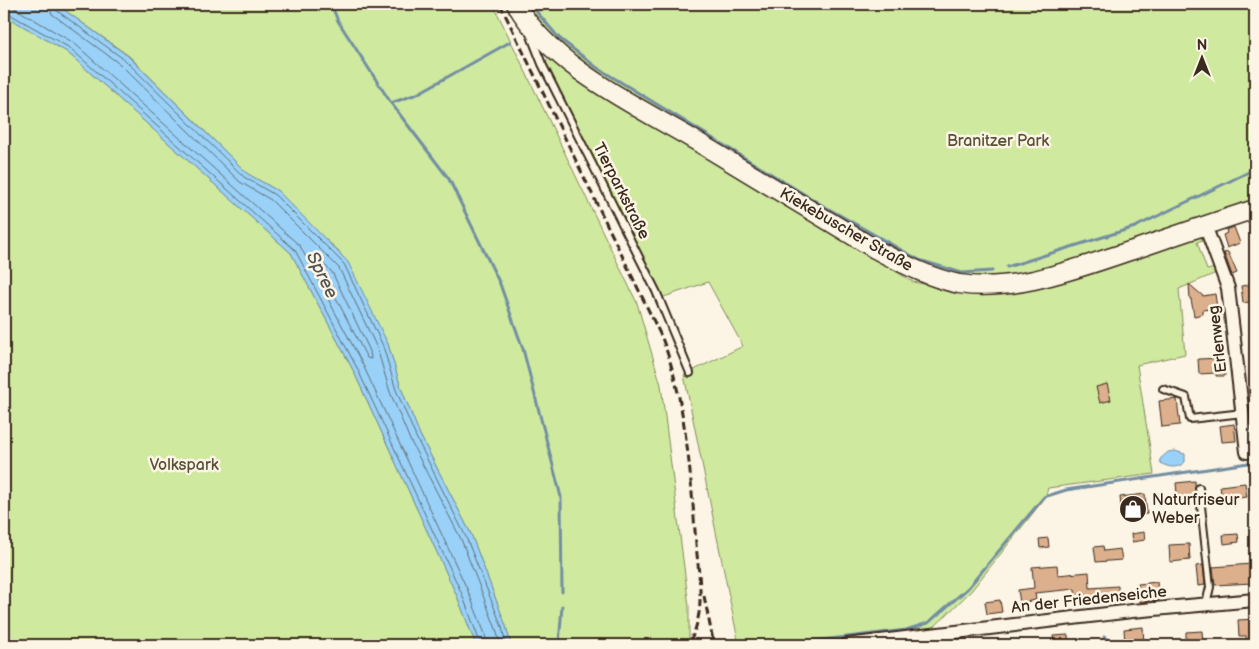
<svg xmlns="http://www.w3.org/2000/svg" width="1259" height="649" viewBox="0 0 1259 649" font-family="'Balsamiq Sans',sans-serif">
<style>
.green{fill:#cfe99f;stroke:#858a5e}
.water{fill:#99d1f8;stroke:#738ea1}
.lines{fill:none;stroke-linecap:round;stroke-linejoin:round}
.shore{stroke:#616d75;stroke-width:1}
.stream{stroke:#738ea1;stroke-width:3}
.building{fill:#dcaf8d;stroke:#3b2a1e}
.lane-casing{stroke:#3b2a1e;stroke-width:10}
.street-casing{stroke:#3b2a1e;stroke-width:16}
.secondary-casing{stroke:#3b2a1e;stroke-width:21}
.lane{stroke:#fcf5e5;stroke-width:6}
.street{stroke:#fcf5e5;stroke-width:12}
.secondary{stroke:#fcf5e5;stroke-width:18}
.rail{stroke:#3b2a1e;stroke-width:3;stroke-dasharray:8 4;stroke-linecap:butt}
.labels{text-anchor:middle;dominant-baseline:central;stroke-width:5;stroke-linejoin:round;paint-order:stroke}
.park-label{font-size:16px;fill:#595038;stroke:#fcf5e5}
.street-label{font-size:16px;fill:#3b2a1e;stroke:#fcf5e5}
.poi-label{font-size:16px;fill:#3b2a1e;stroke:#fcf5e5;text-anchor:start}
.water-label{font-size:18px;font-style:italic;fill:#525454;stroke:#fcf5e5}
</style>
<rect width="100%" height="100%" fill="#fcf5e5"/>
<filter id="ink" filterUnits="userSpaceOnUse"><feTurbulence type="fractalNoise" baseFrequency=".02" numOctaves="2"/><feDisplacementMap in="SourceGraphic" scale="10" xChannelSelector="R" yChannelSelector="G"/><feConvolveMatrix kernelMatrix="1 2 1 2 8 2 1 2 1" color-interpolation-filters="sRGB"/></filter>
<g filter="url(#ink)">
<g class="green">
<path d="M56 4H493L637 303 661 385 689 607V645H511L506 626 471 534 420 435 401 388 388 344 339 251 317 232 278 191 248 174 129 56Z"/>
<path d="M522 4H1255V205L1074 264 1000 279 962 278 940 273 817 209 593 71 555 43Z"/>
<path d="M4 15 67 52 291 253 353 370 457 596 476 645H4Z"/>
<path d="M551 55 581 78 913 282C952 289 993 296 1032 289 1090 279 1147 254 1203 235L1205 239 1197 242 1207 270 1215 268 1216 273 1179 289 1185 354 1137 365 1154 474 1048 488 1045 498 971 591 930 631 802 645H739L684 375 743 346 708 282 655 300 546 62Z"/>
</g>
<g class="water">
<path d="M4 4H56L128 56 248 174 278 191 348 262 388 344 401 388 420 435 471 534 506 626 511 645H476L457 596 353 370 291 253 67 52 4 15Z"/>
<path d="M1175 451 1185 454V462C1177 469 1170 468 1160 463V459L1168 452Z"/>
</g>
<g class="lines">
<g class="shore">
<path d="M48 4 52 14 121 65 240 182 271 200 339 268 377 348 390 392 410 440 461 539 496 629 500 645"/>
<path d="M54 4 56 10 125 60 244 177 275 195 344 264 383 346 396 390 416 437 466 537 502 627 506 645"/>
<path d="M4 5 11 6 74 43 300 246 363 365 468 591 485 634 487 645"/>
<path d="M4 11 70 48 295 250 357 368 462 594 481 645"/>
<path d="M319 260 332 272 370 351 371 359 367 358 318 263Z"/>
</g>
<g class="stream">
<path d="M331 4 338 21 391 103 449 179 500 284 523 349 561 497 562 592"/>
<path d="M530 4 559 38 596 67 820 204 919 260 962 273 992 271"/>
<path d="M391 103 417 94 510 42"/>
<path d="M1007 267 1135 227 1255 169"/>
<path d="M1104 637 1115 645"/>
<path d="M559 645 562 606"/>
<path d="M779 645 906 630 928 623 968 588 1044 497 1066 490 1255 462"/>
</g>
</g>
<g class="building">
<path d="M1234 227 1240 243 1227 248 1223 235 1227 233 1226 230Z"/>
<path d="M1228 252 1237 273 1232 275 1224 253Z"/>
<path d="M1189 284 1203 296 1215 294 1217 308 1203 310V314L1194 316 1191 299H1190Z"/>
<path d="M1255 284V301L1243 303 1241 286Z"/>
<path d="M1224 358 1225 376H1216V373L1199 374 1198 359Z"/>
<path d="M1107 384 1111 400 1100 403 1096 387Z"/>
<path d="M1177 399 1180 425 1162 427 1159 401Z"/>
<path d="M1234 424 1236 441 1222 442 1220 426Z"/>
<path d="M1195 481 1196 502 1178 503 1176 483Z"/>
<path d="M1245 483 1247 497 1222 500 1220 486Z"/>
<path d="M1145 494 1147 514 1122 517 1120 497Z"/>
<path d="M1144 532 1145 540 1132 542 1131 534Z"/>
<path d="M1238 534 1239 542 1224 544 1223 535Z"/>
<path d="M1048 538 1049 547 1040 548 1039 539Z"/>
<path d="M1189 544 1190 560 1170 562 1169 545Z"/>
<path d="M1103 546 1104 551 1120 549 1122 560 1096 562 1094 547Z"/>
<path d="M1251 564 1253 583 1215 585 1213 567Z"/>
<path d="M1057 565 1058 575 1089 572 1090 588 1118 586V599L1076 603 1075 589 1035 593 1036 600 1020 603 1018 590 1034 588 1032 567Z"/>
<path d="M1203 565 1205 585 1198 586 1196 566Z"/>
<path d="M1157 582 1159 600 1140 602 1138 584Z"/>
<path d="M1000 600 1002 612 987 614 985 602Z"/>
<path d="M1255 619V645H1247L1246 636H1239L1238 620Z"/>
<path d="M1143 627 1144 645H1125L1124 629Z"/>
<path d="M1202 631 1203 644 1186 645V632Z"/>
<path d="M1068 635 1069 645H1054L1053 636Z"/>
</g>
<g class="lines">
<g class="lane-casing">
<g id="lane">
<path d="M529 31 542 64 656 291 690 373"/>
<path d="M1163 389 1186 397 1190 419 1243 413"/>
<path d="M1199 488 1210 587 1206 604"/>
</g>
</g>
<g class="street-casing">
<g id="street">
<path d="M1205 225 1228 288 1247 452"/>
<path d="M847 645 1132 611 1255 600"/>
</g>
</g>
<g class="secondary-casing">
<path id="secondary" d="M516 4C552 67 635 105 696 141 755 177 815 213 875 249 902 263 929 278 959 284 1016 293 1080 267 1133 250 1174 236 1214 222 1255 209"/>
</g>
<use href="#lane" class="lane"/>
<use href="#street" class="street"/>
<use href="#secondary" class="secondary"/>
<g class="rail">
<path d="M500 4 662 338C686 400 691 478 696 544 698 567 702 591 699 613 697 625 694 635 688 645"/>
<path d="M704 596 714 645"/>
</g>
</g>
</g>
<defs>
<g id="shop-disc" transform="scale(1.4375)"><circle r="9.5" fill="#3b2a1e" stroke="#fcf5e5"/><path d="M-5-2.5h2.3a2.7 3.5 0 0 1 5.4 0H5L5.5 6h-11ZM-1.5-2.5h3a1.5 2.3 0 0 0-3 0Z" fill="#fff"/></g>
</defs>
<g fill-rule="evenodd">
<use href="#shop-disc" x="1133" y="509"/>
</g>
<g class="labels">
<g class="park-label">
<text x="998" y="141">Branitzer Park</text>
<text x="184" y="465">Volkspark</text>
</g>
<g class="street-label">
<text transform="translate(621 191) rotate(63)">Tierparkstraße</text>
<text transform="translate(846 230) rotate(30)">Kiekebuscher Straße</text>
<text transform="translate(1218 339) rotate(-97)">Erlenweg</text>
<text transform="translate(1089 600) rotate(-6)">An der Friedenseiche</text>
</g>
<g class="poi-label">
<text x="1152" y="500">Naturfriseur<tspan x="1152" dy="18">Weber</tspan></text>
</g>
<g class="water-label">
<text transform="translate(322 275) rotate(64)">Spree</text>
</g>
</g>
<rect width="1259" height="649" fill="none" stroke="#fcf5e5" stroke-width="20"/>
<rect x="10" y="10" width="1239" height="629" fill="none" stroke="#3b2a1e" stroke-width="2" filter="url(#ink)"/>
<g transform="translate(1202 58)" stroke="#fcf5e5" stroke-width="4" paint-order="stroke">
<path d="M0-4L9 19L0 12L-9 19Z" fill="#3b2a1e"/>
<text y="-8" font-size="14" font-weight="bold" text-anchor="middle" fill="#3b2a1e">N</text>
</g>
</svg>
